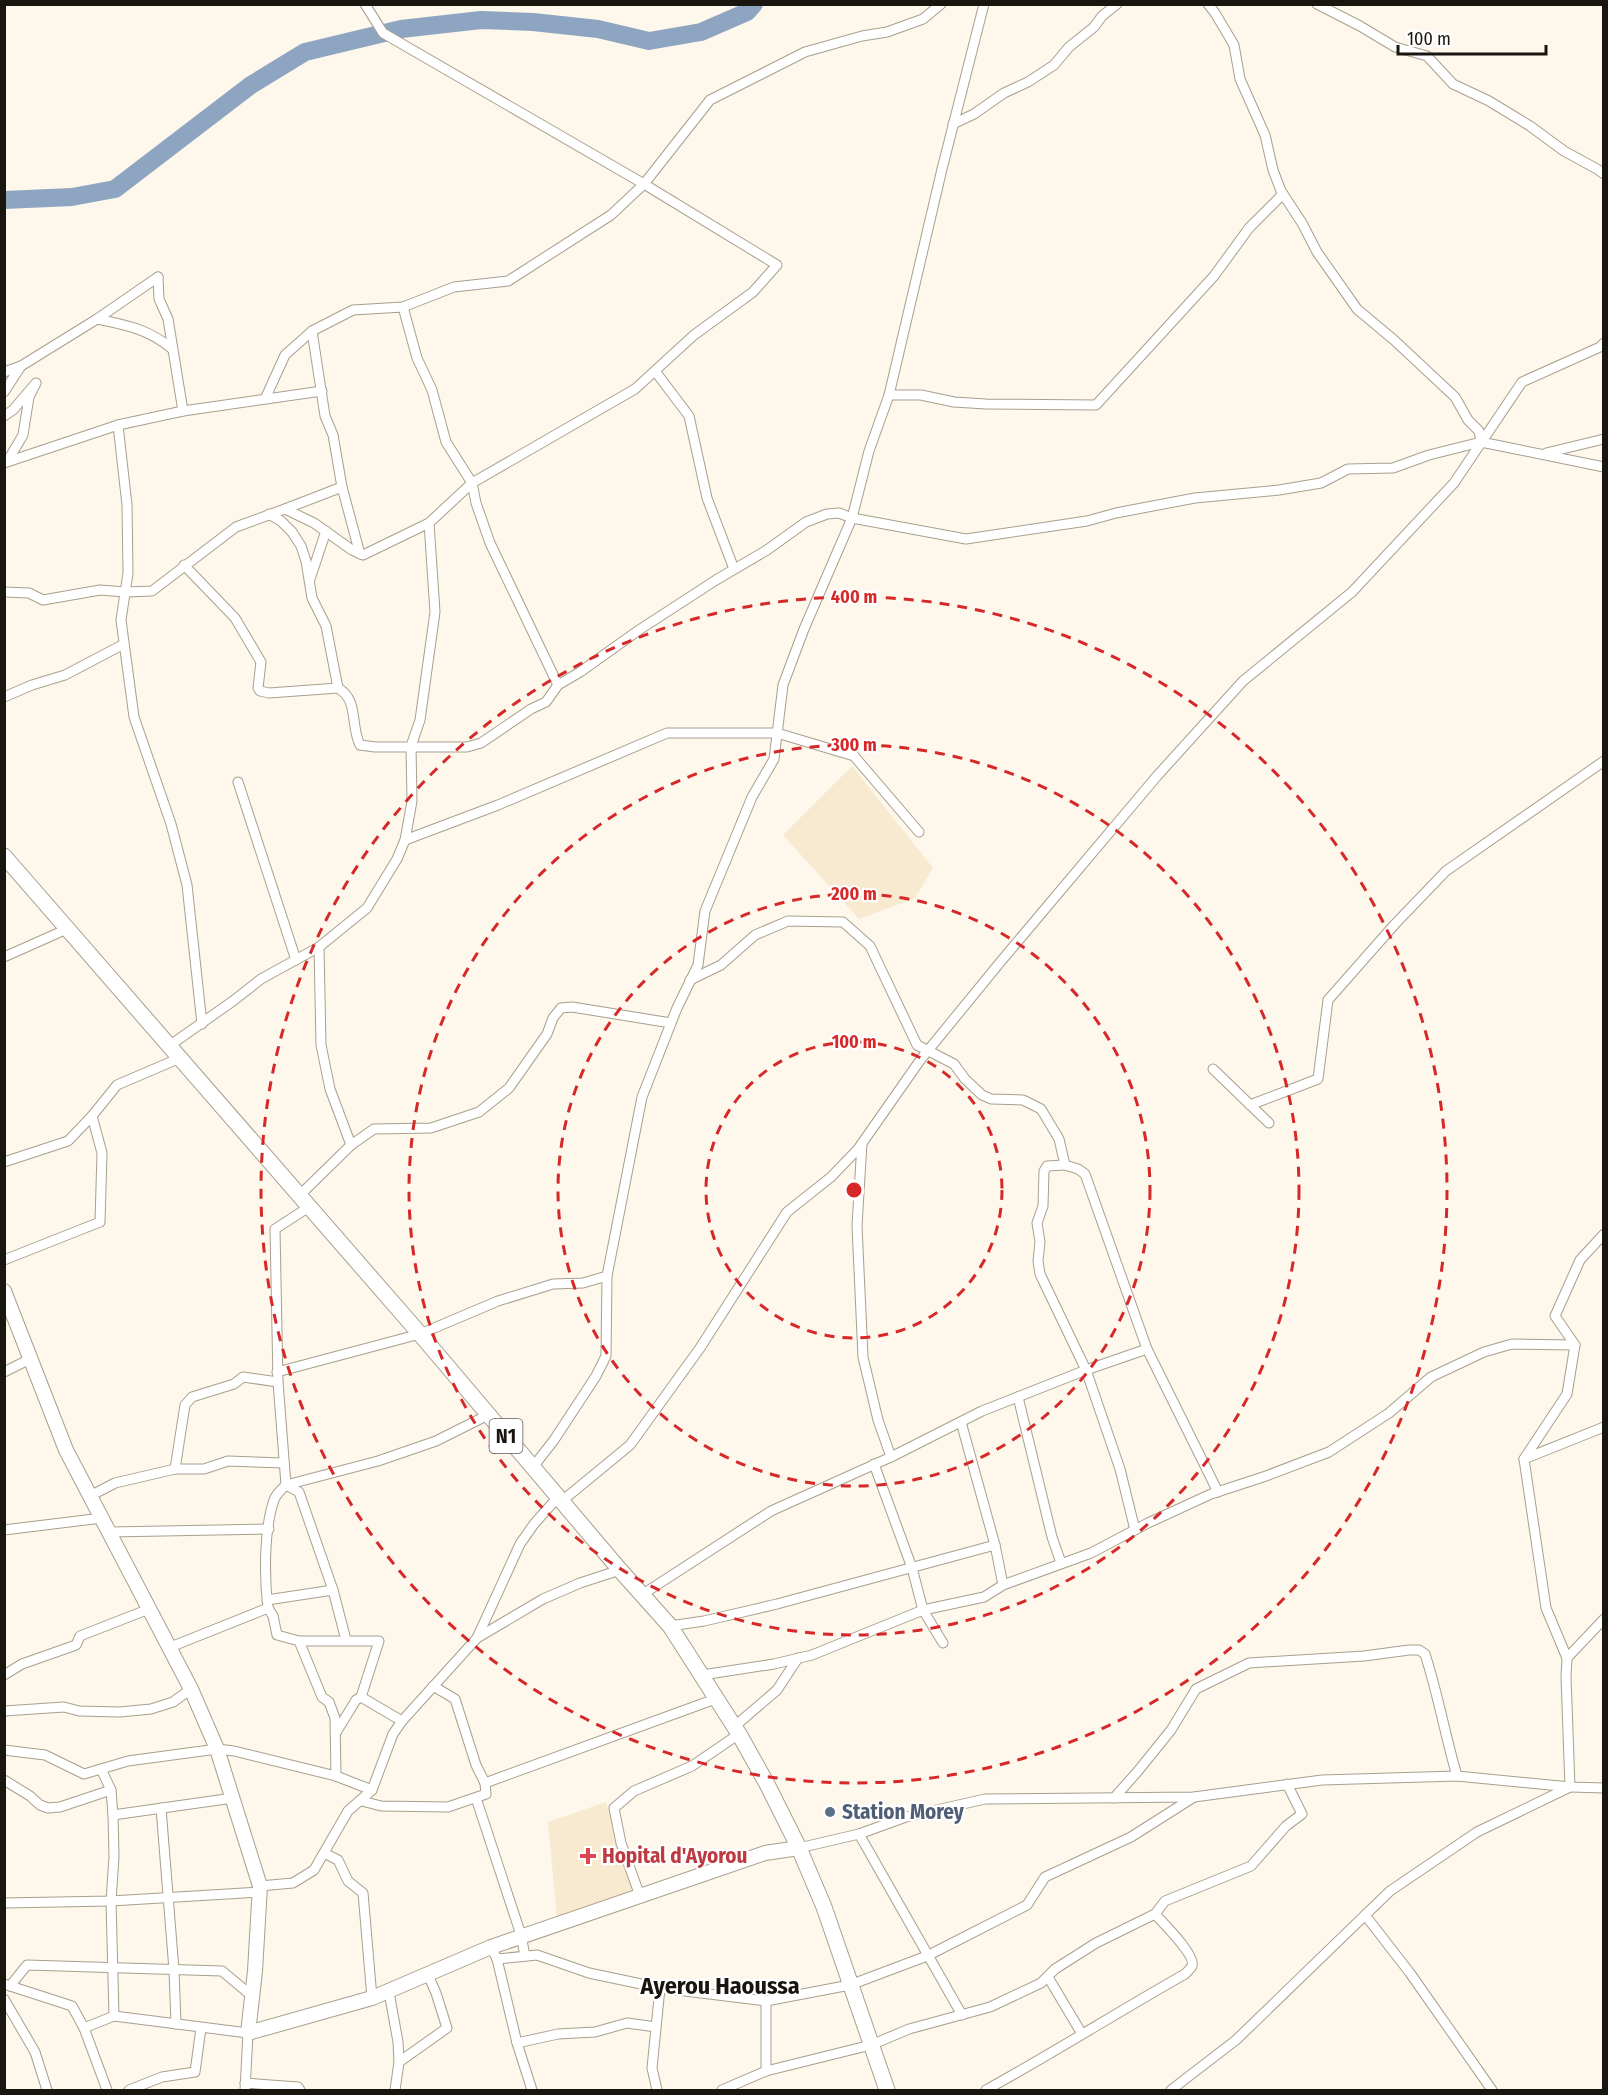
<svg xmlns="http://www.w3.org/2000/svg" width="1608" height="2095" viewBox="0 0 1608 2095" font-family="'Fira Sans Condensed',sans-serif">
<style>
.built{fill:#f8ead0}
.lines{fill:none;stroke-linecap:round;stroke-linejoin:round}
.river{stroke:#8ea5c1;stroke-width:18}
.street-casing{stroke:#a99f8d;stroke-width:11}
.secondary-casing{stroke:#a99f8d;stroke-width:16}
.primary-casing{stroke:#a99f8d;stroke-width:17}
.street{stroke:#fff;stroke-width:9}
.secondary{stroke:#fff;stroke-width:14}
.primary{stroke:#fff;stroke-width:15}
.ring{fill:none;stroke:#d62828;stroke-width:3;stroke-dasharray:10 8}
.service-dot{fill:#5c6f8a;stroke:#fff;stroke-width:2}
.health-dot{fill:#e0444e;stroke:#fff;stroke-width:2}
.labels{text-anchor:middle;dominant-baseline:central;stroke-width:4.5;stroke-linejoin:round;paint-order:stroke}
.shield{fill:#fff;stroke:#5e5b57;stroke-width:1.5}
.shield-label{font-size:20px;font-weight:bold;fill:#19150f}
.service-label{font-size:21px;font-weight:bold;fill:#4e5e75;stroke:#fff;text-anchor:start}
.health-label{font-size:21px;font-weight:bold;fill:#be3a42;stroke:#fff;text-anchor:start}
.quarter-label{font-size:24px;font-weight:bold;fill:#19150f;stroke:#fff}
.centre{fill:#d62828;stroke:#fff;stroke-width:3}
.ring-label{font-size:18px;text-anchor:middle;font-weight:bold;fill:#d62828;stroke:#fff;stroke-width:4.5;stroke-linejoin:round;paint-order:stroke}
</style>
<rect width="100%" height="100%" fill="#fdf7ec"/>
<g class="built">
<path d="M852 766 933 868 915 898 859 919 783 835Z"/>
<path d="M606 1802 635 1891 557 1919 548 1822Z"/>
</g>
<g class="lines">
<path class="river" d="M4 200 72 197 115 189 251 85 305 52 401 29 481 20 533 22 598 29 649 41 701 32 747 12 754 4"/>
<g class="street-casing">
<g id="street">
<path d="M1208 4 1215 13 1234 45 1240 79 1265 135 1273 170 1281 191 1302 223 1317 252 1357 309 1394 340 1455 397 1468 420 1479 431 1481 442"/>
<path d="M1317 4 1360 26 1395 47 1427 56 1453 84 1489 101 1530 126 1564 151 1597 169 1604 174"/>
<path d="M953 124 974 114 1004 93 1028 82 1054 65 1069 47 1094 27 1102 16 1117 4"/>
<path d="M158 277 159 299 168 319 183 411"/>
<path d="M403 307 454 287 508 281 611 215 644 184 710 100 805 52 862 36 887 32 923 19 941 4"/>
<path d="M97 319C126 325 148 329 171 348"/>
<path d="M312 331 325 416 333 435 342 487 360 554"/>
<path d="M655 371 689 416 707 498 734 569"/>
<path d="M4 372 21 366"/>
<path d="M4 392 21 366 97 319 158 277"/>
<path d="M889 395H921L954 402 986 404 1096 405 1214 276 1249 228 1283 194"/>
<path d="M265 399 285 355 312 331 353 310 403 307 417 358 432 390 446 442 472 483 476 503 490 543 558 685"/>
<path d="M4 416 13 410 36 383 29 397 23 435 7 462"/>
<path d="M118 425 127 505 128 573 121 620 134 717 171 824 187 885 202 1024"/>
<path d="M1546 453 1604 439"/>
<path d="M4 463 118 425 183 411 322 391"/>
<path d="M285 509 342 487"/>
<path d="M269 514 281 521 292 532 301 546 306 561 312 598 326 626 338 688"/>
<path d="M184 565 235 618 261 662 258 688 260 691 269 693 338 688C359 700 350 725 360 745L375 747H467L481 743 531 709 546 702 558 685 580 672 639 630 716 580 767 550 806 522 827 514 839 513 852 518 966 539 1087 521 1116 513 1195 498 1279 490 1321 483 1348 469 1393 468 1429 455 1481 442 1604 467"/>
<path d="M310 579 326 531"/>
<path d="M4 592 29 593 43 600 100 590 125 592 152 591 236 527 285 509 314 523 352 550 363 555 429 523"/>
<path d="M4 697 32 685 65 675 124 644"/>
<path d="M238 782 296 960"/>
<path d="M405 840 498 805 667 733H777L854 756 919 832"/>
<path d="M4 957 67 929"/>
<path d="M690 980 721 965 755 935 788 921 843 922 870 946 917 1045 954 1064 965 1079 982 1095 991 1099 1023 1100 1041 1109 1059 1139 1065 1165 1078 1169 1085 1174 1147 1349"/>
<path d="M169 1046 233 1001 261 979 319 947 367 908 397 859 405 840 412 801 411 746 420 720 435 612 429 523 472 483 635 389 694 335 753 292 777 265 644 184 383 33 365 4"/>
<path d="M1213 1069 1269 1123"/>
<path d="M1250 1105 1318 1079 1328 1000 1395 924 1446 871 1604 761"/>
<path d="M862 1143 857 1226 863 1357 878 1420 891 1457"/>
<path d="M351 1145 374 1129 431 1128 479 1112 509 1088 547 1034 553 1018 561 1008 572 1007 671 1023"/>
<path d="M4 1162 68 1141 92 1116"/>
<path d="M1065 1165 1047 1166 1044 1171 1043 1206 1037 1223 1040 1242 1038 1261 1040 1274 1086 1370 1120 1469 1135 1530"/>
<path d="M299 1196 351 1145 330 1089 321 1045 319 947"/>
<path d="M4 1260 100 1222 102 1153 92 1116 117 1085 180 1058"/>
<path d="M4 1372 32 1358"/>
<path d="M277 1372 420 1334 498 1301 553 1284 583 1283 607 1276"/>
<path d="M1018 1397 1052 1537 1061 1563"/>
<path d="M961 1422 995 1545"/>
<path d="M1524 1459 1604 1427"/>
<path d="M874 1464 912 1568 923 1610 943 1643"/>
<path d="M533 1467 554 1440 596 1376 606 1356 607 1276 642 1097 677 1008 698 965 705 911 752 797 774 759 783 685 804 629 852 518 869 451 889 395 942 169 984 4"/>
<path d="M175 1469 185 1405 192 1397 234 1384 243 1377 278 1382"/>
<path d="M286 1485 378 1461 436 1441 488 1415"/>
<path d="M90 1496 115 1483 175 1469H204L228 1461 284 1463"/>
<path d="M562 1501 630 1445 700 1348 787 1212 831 1177 858 1149 921 1059 1002 960 1157 776 1243 681 1352 592 1454 483 1522 382 1600 347 1604 343"/>
<path d="M4 1530 102 1518"/>
<path d="M110 1532 269 1529"/>
<path d="M333 1590 346 1640"/>
<path d="M643 1594 771 1511 891 1457 982 1411 1086 1370 1147 1349 1218 1492"/>
<path d="M267 1600 333 1590 299 1492 286 1485"/>
<path d="M268 1608 273 1616 277 1635 299 1641 322 1697 329 1702 335 1718 336 1776"/>
<path d="M670 1626 704 1621 777 1604 995 1545 1003 1585"/>
<path d="M477 1638 520 1544 534 1524 558 1497"/>
<path d="M299 1641H379L361 1697 402 1721"/>
<path d="M168 1648 268 1608C264 1577 264 1529 274 1500 276 1494 282 1489 286 1485L278 1382 275 1229 309 1207"/>
<path d="M1567 1658 1604 1619"/>
<path d="M4 1675 22 1664 76 1645 80 1636 149 1609"/>
<path d="M702 1675 774 1664 812 1655 923 1610 984 1597 1003 1585 1091 1553 1148 1523 1211 1494 1266 1476 1329 1452 1389 1413 1431 1377 1484 1352 1512 1344 1575 1345"/>
<path d="M433 1686 455 1699 476 1765 485 1783"/>
<path d="M4 1711 64 1707 79 1711 120 1712 151 1709 173 1702 191 1689"/>
<path d="M735 1726 777 1690 798 1658"/>
<path d="M337 1731 356 1700 361 1697"/>
<path d="M4 1750 45 1755 84 1774 128 1761 217 1749 234 1751 336 1776 372 1790"/>
<path d="M101 1769 111 1790 113 1815 114 1857 111 1901 114 2016"/>
<path d="M4 1780 30 1796 40 1805 48 1808 60 1807 111 1790"/>
<path d="M476 1798 521 1935 525 1956"/>
<path d="M1114 1798 1138 1771 1171 1730 1196 1689 1249 1663 1364 1656 1409 1650H1419L1425 1654C1438 1694 1445 1735 1457 1776"/>
<path d="M362 1801 381 1806 448 1807 486 1794 485 1783 718 1698"/>
<path d="M161 1808 174 1970 176 2024"/>
<path d="M113 1815 233 1798"/>
<path d="M859 1834 962 2015"/>
<path d="M799 1848 859 1834 906 1817 985 1799 1194 1797 1322 1780 1457 1776 1570 1787 1604 1788"/>
<path d="M324 1853 338 1860 348 1881 363 1893 372 1998"/>
<path d="M260 1886 293 1883 314 1870 348 1811 372 1790 393 1734 402 1721 477 1638 543 1599 580 1583 620 1570"/>
<path d="M640 1896 621 1843 614 1808 634 1791 692 1766 739 1734"/>
<path d="M4 1903 111 1901 260 1892"/>
<path d="M1365 1915 1410 1973 1492 2090"/>
<path d="M491 1947 497 1959 537 1955 589 1973 660 1988 766 2001 850 1985 927 1956 1027 1905 1045 1877 1131 1837 1194 1797"/>
<path d="M497 1959 517 2043 532 2090"/>
<path d="M1048 1977 1082 2034"/>
<path d="M4 1984 72 2006 84 2028 114 2016 248 2033 245 2090"/>
<path d="M10 1986 27 1965 222 1971 252 1996"/>
<path d="M389 1992 398 2042 399 2062 395 2090"/>
<path d="M4 1999 35 2052 47 2090"/>
<path d="M766 2001V2071"/>
<path d="M84 2028 107 2090"/>
<path d="M517 2043 558 2034 595 2032 627 2023 656 2027"/>
<path d="M399 2062 447 2028 436 1993 428 1975"/>
<path d="M245 2083 298 2087 300 2090"/>
<path d="M129 2090 162 2077 195 2072 201 2028"/>
<path d="M657 2090 652 2068 660 1988"/>
<path d="M722 2090 766 2071 871 2045 909 2029 990 2007 1041 1983 1055 1969 1096 1943 1155 1914 1165 1901 1251 1866 1286 1826 1302 1814 1287 1784"/>
<path d="M986 2090C1053 2053 1118 2012 1185 1974 1187 1972 1191 1968 1192 1966 1196 1955 1163 1923 1155 1914"/>
<path d="M1171 2090 1236 2040 1390 1891 1477 1832 1570 1787 1566 1677 1567 1658 1546 1608 1524 1459 1567 1394 1575 1345 1555 1316 1580 1260 1604 1234"/>
</g>
</g>
<g class="secondary-casing">
<path id="secondary" d="M4 1291 66 1450 191 1689 217 1749 260 1886 255 1971 248 2033 372 1998 491 1947 765 1853 799 1848"/>
</g>
<g class="primary-casing">
<path id="primary" d="M4 856 420 1334 620 1570 670 1626 739 1734 767 1784 799 1848 824 1907 887 2090"/>
</g>
<use href="#street" class="street"/>
<use href="#secondary" class="secondary"/>
<use href="#primary" class="primary"/>
</g>
<g class="ring">
<circle cx="854" cy="1190" r="148"/>
<circle cx="854" cy="1190" r="296"/>
<circle cx="854" cy="1190" r="445"/>
<circle cx="854" cy="1190" r="593"/>
</g>
<circle class="service-dot" cx="830" cy="1812" r="6"/>
<path class="health-dot" d="M585 1847h6v6h6v6h-6v6h-6v-6h-6v-6h6z"/>
<g class="labels">
<rect class="shield" x="489.5" y="1419" width="33" height="34" rx="4.5"/>
<g class="shield-label">
<text x="506" y="1436">N1</text>
</g>
<g class="service-label">
<text x="842" y="1812">Station Morey</text>
</g>
<g class="health-label">
<text x="602" y="1856">Hopital d'Ayorou</text>
</g>
<g class="quarter-label">
<text x="720" y="1986">Ayerou Haoussa</text>
</g>
</g>
<circle cx="854" cy="1190" r="9" class="centre"/>
<g class="ring-label">
<text x="854" y="603">400 m</text>
<text x="854" y="751">300 m</text>
<text x="854" y="900">200 m</text>
<text x="854" y="1048">100 m</text>
</g>
<rect width="1608" height="2095" fill="none" stroke="#19150f" stroke-width="12"/>
<path d="M1398 45v9h148v-9" fill="none" stroke="#19150f" stroke-width="3"/>
<text x="1407" y="45" font-size="18" fill="#19150f" stroke="#ffffff" stroke-width="4.5" paint-order="stroke">100 m</text>
</svg>
